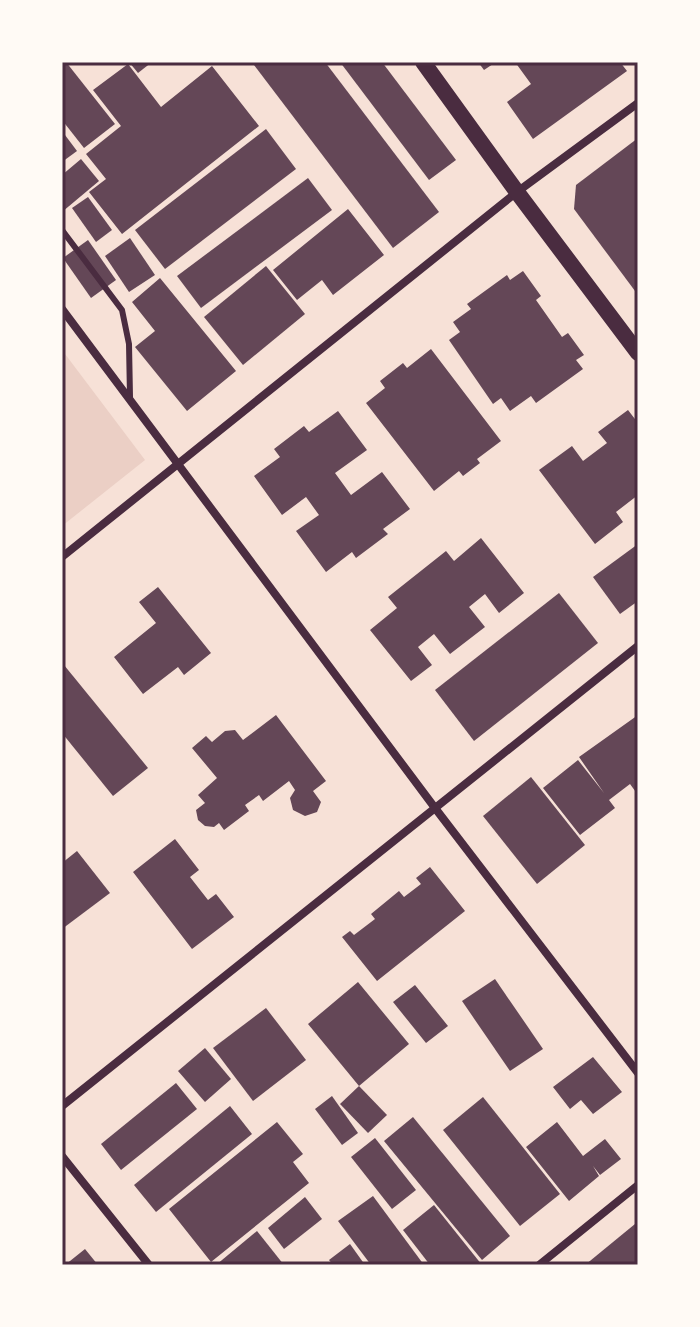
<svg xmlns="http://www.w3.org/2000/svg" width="700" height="1327" viewBox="0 0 700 1327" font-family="'Titillium Web',sans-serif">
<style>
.green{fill:#ebcfc5}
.building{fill:#644757}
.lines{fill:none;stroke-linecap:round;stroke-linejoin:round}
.service{stroke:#4a2c40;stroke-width:6}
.minor{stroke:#4a2c40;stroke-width:8}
.secondary{stroke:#4a2c40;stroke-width:16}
.neatline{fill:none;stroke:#4a2c40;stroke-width:3}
</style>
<rect width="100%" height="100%" fill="#f7e1d7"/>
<path class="green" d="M62 350 145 460 62 526Z"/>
<g class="building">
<path d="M66 62 115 124 84 148 62 120V65Z"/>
<path d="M129 62H152L138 73Z"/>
<path d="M258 62H325L439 212 393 248 254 65Z"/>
<path d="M340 62H382L456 160 429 180Z"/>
<path d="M478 62H496L484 70Z"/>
<path d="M515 62H620L627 71 533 139 507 102 531 84Z"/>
<path d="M128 64 161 107 212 66 259 126 122 234 89 192 106 179 86 154 121 126 93 90Z"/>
<path d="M266 129 296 169 165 269 135 230Z"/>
<path d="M62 131 77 151 62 162Z"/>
<path d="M638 138V295L574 209 576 185Z"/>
<path d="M81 159 99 181 62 212V175Z"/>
<path d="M308 178 332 210 201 308 177 276Z"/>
<path d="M88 197 112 230 96 242 72 208Z"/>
<path d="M348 209 384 255 333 295 322 280 297 300 273 270Z"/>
<path d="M130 238 155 275 129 292 105 256Z"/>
<path d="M88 240 116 280 91 298 63 258Z"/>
<path d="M266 266 305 314 243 365 204 317Z"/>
<path d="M523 271 541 296 536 300 562 337 568 333 584 355 576 360 583 369 536 403 531 396 510 411 501 398 493 404 449 340 460 332 453 322 471 309 467 304 507 275 510 280Z"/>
<path d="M160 278 236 371 187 411 135 347 155 331 132 302Z"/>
<path d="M431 349 501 441 477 459 480 463 463 476 459 471 434 491 366 403 385 388 380 381 403 363 407 368Z"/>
<path d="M628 410 638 423V495L616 512 623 522 595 544 539 470 572 446 583 461 607 443 598 432Z"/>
<path d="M338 411 367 450 335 473 351 495 382 472 410 509 383 529 388 534 356 558 352 552 326 572 296 531 319 515 306 497 282 515 254 476 280 457 274 449 304 426 309 432Z"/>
<path d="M481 538 524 593 499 613 485 594 469 607 485 627 450 654 434 634 418 647 432 665 411 681 370 630 397 608 388 597 446 551 454 561Z"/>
<path d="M638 544V601L620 614 593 577Z"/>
<path d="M158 587 211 653 184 675 178 667 143 694 114 657 156 623 139 602Z"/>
<path d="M559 593 598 643 474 741 435 690Z"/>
<path d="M64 665 148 768 113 796 62 733V667Z"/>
<path d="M276 715 326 781 313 791 321 802 317 812 305 816 293 810 290 798 295 790 289 781 263 801 259 795 245 805 249 811 224 830 219 823 214 827 205 826 198 820 196 810 205 803 198 795 217 778 192 748 206 736 212 742 225 731 235 730 243 740Z"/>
<path d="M638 715V795L630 784 609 800 615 808 580 835 543 788 578 760 604 793 579 757Z"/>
<path d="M531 777 585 845 537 884 483 816Z"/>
<path d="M175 839 199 870 190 877 208 900 216 894 234 917 192 949 133 872Z"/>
<path d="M77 851 110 893 62 929V863Z"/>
<path d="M430 867 465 911 377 981 342 937 350 931 354 935 375 919 371 914 399 891 404 897 421 884 416 878Z"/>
<path d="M495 979 543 1049 510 1071 462 1001Z"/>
<path d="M358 982 409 1044 359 1086 308 1024Z"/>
<path d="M415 985 448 1026 426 1043 393 1002Z"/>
<path d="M266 1008 306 1060 253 1101 213 1048Z"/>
<path d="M205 1048 231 1079 205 1102 178 1071Z"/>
<path d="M593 1057 622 1092 593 1114 581 1100 570 1109 553 1087Z"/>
<path d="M176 1083 197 1109 121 1170 101 1144Z"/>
<path d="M359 1086 387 1115 368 1133 340 1104Z"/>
<path d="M332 1096 358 1133 342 1145 315 1109Z"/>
<path d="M483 1097 560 1194 520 1226 443 1130Z"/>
<path d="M230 1106 252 1134 156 1212 134 1185Z"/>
<path d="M413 1117 510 1236 482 1260 384 1141Z"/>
<path d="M277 1122 303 1154 293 1162 309 1183 211 1262 169 1209Z"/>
<path d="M557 1122 583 1156 605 1139 621 1159 600 1175 593 1166 599 1176 569 1201 526 1147Z"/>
<path d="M375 1138 416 1190 392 1209 351 1157Z"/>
<path d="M373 1196 424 1265H371L338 1221Z"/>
<path d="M305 1197 322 1219 284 1249 268 1228Z"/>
<path d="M434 1205 482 1265H430L403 1230Z"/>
<path d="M635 1224 638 1228V1265H585Z"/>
<path d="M257 1231 284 1265H216Z"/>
<path d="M350 1244 365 1265H333L329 1260Z"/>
<path d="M85 1249 98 1265H65Z"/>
</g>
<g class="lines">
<path class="service" d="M62 230 122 310 129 344 130 397"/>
<g class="minor">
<path d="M62 309 435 808 638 1073"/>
<path d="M62 557 517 192 638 103"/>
<path d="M62 1106 638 646"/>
<path d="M62 1156 149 1265"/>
<path d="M539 1265 638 1185"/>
</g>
<path class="secondary" d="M423 62 517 192 638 353"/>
</g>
<rect width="700" height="1327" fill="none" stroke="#fffaf5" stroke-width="128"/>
<rect x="64" y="64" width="572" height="1199" class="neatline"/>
</svg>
